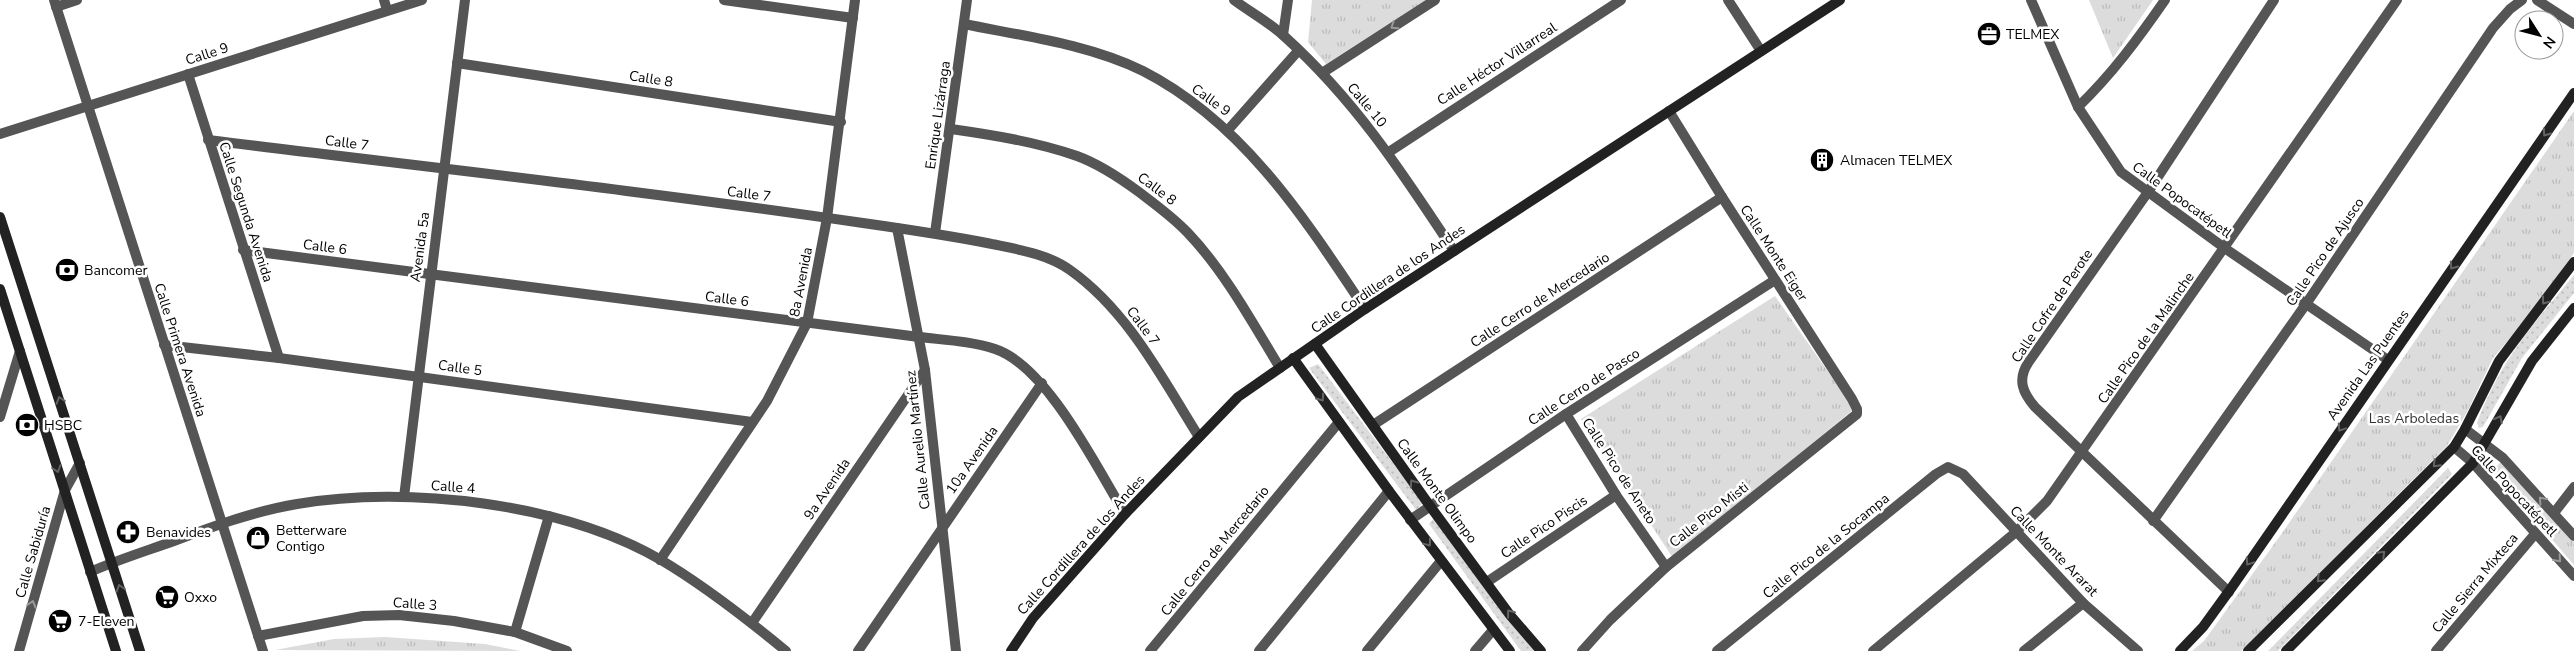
<svg xmlns="http://www.w3.org/2000/svg" width="2574" height="651" viewBox="0 0 2574 651" font-family="'Nunito Sans',sans-serif">
<style>
.grass{fill:url(#grass-dots)}
.park{fill:url(#park-tufts)}
.lines{fill:none;stroke-linecap:round;stroke-linejoin:round}
.street{stroke:#555;stroke-width:10}
.secondary{stroke:#222;stroke-width:10}
.oneway{stroke:#999}
.oneway2{stroke:#646464}
.labels{text-anchor:middle;dominant-baseline:central;stroke-width:5;stroke-linejoin:round;paint-order:stroke}
.poi-label{font-size:14px;fill:#000;stroke:#fff;text-anchor:start}
.street-label{font-size:14px;fill:#000;stroke:#fff}
.park-label{font-size:14px;fill:#333;stroke:#fff}
</style>
<defs>
<pattern id="grass-dots" width="8" height="8" patternUnits="userSpaceOnUse" patternTransform="scale(1.25)"><rect width="8" height="8" fill="#dcdcdc"/><path d="M2 2h.1M6 6h.1" fill="none" stroke="#bbb" stroke-width="1.8" stroke-linecap="round"/></pattern>
<pattern id="park-tufts" width="24" height="20" patternUnits="userSpaceOnUse" patternTransform="scale(1.25)"><rect width="24" height="20" fill="#dcdcdc"/><path d="M3 7l-1-3M5 7V3M7 7l1-3M15 17l-1-3M17 17v-4M19 17l1-3" fill="none" stroke="#bbb"/></pattern>
</defs>
<rect width="100%" height="100%" fill="#fff"/>
<g class="grass">
<path d="M2574 275V293L2522 358 2483 427 2479 428 2477 423C2500 361 2532 326 2574 275Z"/>
<path d="M1318 364 1423 503 1416 510 1309 368Z"/>
<path d="M2448 468 2452 474 2278 651H2268Z"/>
<path d="M1434 518 1534 651H1521L1429 524Z"/>
</g>
<g class="park">
<path d="M1312 0H1426L1326 64 1308 42Z"/>
<path d="M2089 0H2153L2113 58Z"/>
<path d="M2574 111V253L2522 324 2493 358 2467 412 2447 446 2241 651H2192L2204 641 2280 536Z"/>
<path d="M1775 296 1854 409 1673 558 1581 419Z"/>
<path d="M2503 459 2574 542V565L2493 471Z"/>
<path d="M385 637 485 644 520 651 275 650 334 639Z"/>
</g>
<g class="lines">
<g class="street">
<path d="M54 0 263 651"/>
<path d="M384 0 387 10"/>
<path d="M724 0 853 18"/>
<path d="M1234 0C1250 12 1269 22 1284 36 1355 100 1402 172 1454 251"/>
<path d="M1728 0 1761 51"/>
<path d="M2031 0 2078 107 2121 172 2226 249 2388 360"/>
<path d="M2537 0 2574 24"/>
<path d="M56 7 77 0"/>
<path d="M964 24C1023 36 1088 44 1143 71 1243 122 1305 219 1365 309"/>
<path d="M1283 35 1288 0"/>
<path d="M457 63 841 122"/>
<path d="M1322 73 1435 0"/>
<path d="M188 74 279 358"/>
<path d="M2078 107C2112 74 2138 39 2165 0"/>
<path d="M951 129C993 135 1037 142 1077 156 1099 164 1120 178 1139 192 1156 205 1173 217 1188 233 1225 272 1252 322 1280 368"/>
<path d="M1228 130 1298 51"/>
<path d="M0 134 422 0"/>
<path d="M208 140C426 167 645 191 863 223 905 229 946 235 987 243 1015 249 1046 253 1070 270 1128 311 1162 378 1199 437"/>
<path d="M1389 152 1621 0"/>
<path d="M897 228 925 370 956 651"/>
<path d="M935 233 967 0"/>
<path d="M243 250 919 337C944 340 971 341 995 349 1047 366 1097 468 1125 514"/>
<path d="M164 345 279 358 752 422"/>
<path d="M1566 414 1616 495 1666 567"/>
<path d="M0 417 20 351"/>
<path d="M1373 425 1722 197"/>
<path d="M2465 429 2503 458 2574 536"/>
<path d="M2454 447 2473 463 2574 576"/>
<path d="M404 497 465 0"/>
<path d="M2554 513 2574 487"/>
<path d="M1410 520 1566 414 1775 280"/>
<path d="M2153 521 2306 304 2493 28 2510 9 2522 0"/>
<path d="M660 560 767 401 807 323 827 218 855 0"/>
<path d="M90 572C117 560 146 551 174 541 214 526 255 511 297 504 407 485 563 503 661 560 705 586 747 619 786 651"/>
<path d="M1487 582 1616 495"/>
<path d="M2229 592 2035 407C2023 393 2017 380 2028 363L2148 192 2274 0"/>
<path d="M752 623 925 370"/>
<path d="M515 632 549 516"/>
<path d="M258 636 363 616 399 615 454 621 515 632 567 651"/>
<path d="M19 651 65 490 80 463"/>
<path d="M858 651 1042 383"/>
<path d="M1150 651 1339 422"/>
<path d="M1259 651 1389 491"/>
<path d="M1367 651 1441 561"/>
<path d="M1475 651 1493 630"/>
<path d="M1582 651 1610 620 1666 567 1857 414V409L1852 399 1722 197 1669 111"/>
<path d="M1717 651 1936 474 1948 467 1963 474 2083 603 2138 651"/>
<path d="M1873 651 2016 532 2047 501 2397 0"/>
<path d="M2024 651 2083 603"/>
<path d="M2436 651 2535 534"/>
</g>
<g class="secondary">
<path d="M0 217 140 651"/>
<path d="M0 289 116 651"/>
<path d="M1315 344 1430 506 1510 615 1541 651"/>
<path d="M1293 358 1389 491 1510 651"/>
<path d="M1011 651 1033 618 1125 514 1238 397 1365 309 1840 0"/>
<path d="M2180 651 2203 627 2232 587 2574 93"/>
<path d="M2248 651 2454 447 2465 429 2499 361 2574 262"/>
<path d="M2286 651 2473 463 2532 361 2574 308"/>
</g>
</g>
<defs><path id="oneway-chevron" d="M-2-3.5L2.5 0L-2 3.5" fill="none" stroke-width="1.6" stroke-linecap="round" stroke-linejoin="round" transform="scale(1.25)"/></defs>
<g class="oneway">
<use href="#oneway-chevron" transform="translate(1394 26) rotate(147)"/>
<use href="#oneway-chevron" transform="translate(2542 500) rotate(-132)"/>
<use href="#oneway-chevron" transform="translate(2558 559) rotate(48)"/>
<use href="#oneway-chevron" transform="translate(32 604) rotate(-74)"/>
</g>
<g class="oneway2">
<use href="#oneway-chevron" transform="translate(2546 133) rotate(125)"/>
<use href="#oneway-chevron" transform="translate(2453 266) rotate(125)"/>
<use href="#oneway-chevron" transform="translate(2545 301) rotate(127)"/>
<use href="#oneway-chevron" transform="translate(1321 398) rotate(54)"/>
<use href="#oneway-chevron" transform="translate(60 400) rotate(-108)"/>
<use href="#oneway-chevron" transform="translate(2499 419) rotate(-62)"/>
<use href="#oneway-chevron" transform="translate(2341 428) rotate(124)"/>
<use href="#oneway-chevron" transform="translate(2436 464) rotate(135)"/>
<use href="#oneway-chevron" transform="translate(57 469) rotate(72)"/>
<use href="#oneway-chevron" transform="translate(1413 483) rotate(-125)"/>
<use href="#oneway-chevron" transform="translate(1428 543) rotate(53)"/>
<use href="#oneway-chevron" transform="translate(2382 554) rotate(-45)"/>
<use href="#oneway-chevron" transform="translate(2249 562) rotate(124)"/>
<use href="#oneway-chevron" transform="translate(2320 579) rotate(135)"/>
<use href="#oneway-chevron" transform="translate(120 588) rotate(-108)"/>
<use href="#oneway-chevron" transform="translate(1510 613) rotate(-128)"/>
</g>
<defs>
<g id="office-disc" transform="scale(1.25)"><circle r="9.5" fill="#000" stroke="#fff"/><path d="M-6-3h4V-5.5h4V-3h4V5H-6ZM-1-4.5V-3h2v-1.5ZM-6 0V1H6V0Z" fill="#fff"/></g>
<g id="building-disc" transform="scale(1.25)"><circle r="9.5" fill="#000" stroke="#fff"/><path d="M-4-6H4V6H1V3H-1V6H-4ZM-2.5-4.3h1.7v1.8h-1.7ZM.8-4.3h1.7v1.8H.8ZM-2.5-1h1.7V.8h-1.7ZM.8-1h1.7V.8H.8Z" fill="#fff"/></g>
<g id="bank-disc" transform="scale(1.25)"><circle r="9.5" fill="#000" stroke="#fff"/><path d="M-6-4H6V4H-6ZM0-2.3a2.3 2.3 0 1 0 0 4.6a2.3 2.3 0 1 0 0-4.6Z" fill="#fff"/></g>
<g id="pharmacy-disc" transform="scale(1.25)"><circle r="9.5" fill="#000" stroke="#fff"/><path d="M-2-6h4v4h4v4h-4v4h-4v-4h-4v-4h4Z" fill="#fff"/></g>
<g id="shop-disc" transform="scale(1.25)"><circle r="9.5" fill="#000" stroke="#fff"/><path d="M-5-2.5h2.3a2.7 3.5 0 0 1 5.4 0H5L5.5 6h-11ZM-1.5-2.5h3a1.5 2.3 0 0 0-3 0Z" fill="#fff"/></g>
<g id="supermarket-disc" transform="scale(1.25)"><circle r="9.5" fill="#000" stroke="#fff"/><path d="M-6-5.5h2.5l.6 2H6L4.5 2H-2.5L-4.4-4H-6ZM-1.5 3.2a1.3 1.3 0 1 0 .1 0ZM3 3.2a1.3 1.3 0 1 0 .1 0Z" fill="#fff"/></g>
</defs>
<g fill-rule="evenodd">
<use href="#office-disc" x="1989" y="34"/>
<use href="#building-disc" x="1822" y="160"/>
<use href="#bank-disc" x="67" y="270"/>
<use href="#bank-disc" x="27" y="425"/>
<use href="#pharmacy-disc" x="128" y="532"/>
<use href="#shop-disc" x="258" y="538"/>
<use href="#supermarket-disc" x="167" y="597"/>
<use href="#supermarket-disc" x="60" y="621"/>
</g>
<g class="labels">
<g class="poi-label">
<text x="2006" y="34">TELMEX</text>
<text x="1840" y="160">Almacen TELMEX</text>
<text x="84" y="270">Bancomer</text>
<text x="44" y="425">HSBC</text>
<text x="276" y="530">Betterware<tspan x="276" dy="16">Contigo</tspan></text>
<text x="146" y="532">Benavides</text>
<text x="184" y="597">Oxxo</text>
<text x="78" y="621">7-Eleven</text>
</g>
<g class="street-label">
<text transform="translate(207 54) rotate(-18)">Calle 9</text>
<text transform="translate(1497 64) rotate(-33)">Calle Héctor Villarreal</text>
<text transform="translate(651 79) rotate(9)">Calle 8</text>
<text transform="translate(1211 100) rotate(36)">Calle 9</text>
<text transform="translate(1367 105) rotate(50)">Calle 10</text>
<text transform="translate(938 115) rotate(-82)">Enrique Lizárraga</text>
<text transform="translate(347 143) rotate(7)">Calle 7</text>
<text transform="translate(1157 189) rotate(37)">Calle 8</text>
<text transform="translate(749 194) rotate(7)">Calle 7</text>
<text transform="translate(2182 200) rotate(36)">Calle Popocatépetl</text>
<text transform="translate(246 212) rotate(72)">Calle Segunda Avenida</text>
<text transform="translate(325 247) rotate(7)">Calle 6</text>
<text transform="translate(420 247) rotate(-82)">Avenida 5a</text>
<text transform="translate(2325 252) rotate(-56)">Calle Pico de Ajusco</text>
<text transform="translate(1774 253) rotate(57)">Calle Monte Eiger</text>
<text transform="translate(1388 279) rotate(-34)">Calle Cordillera de los Andes</text>
<text transform="translate(801 282) rotate(-79)">8a Avenida</text>
<text transform="translate(727 299) rotate(7)">Calle 6</text>
<text transform="translate(1540 300) rotate(-33)">Calle Cerro de Mercedario</text>
<text transform="translate(2052 306) rotate(-56)">Calle Cofre de Perote</text>
<text transform="translate(1143 326) rotate(53)">Calle 7</text>
<text transform="translate(2146 338) rotate(-55)">Calle Pico de la Malinche</text>
<text transform="translate(180 350) rotate(72)">Calle Primera Avenida</text>
<text transform="translate(2368 365) rotate(-55)">Avenida Las Puentes</text>
<text transform="translate(460 368) rotate(8)">Calle 5</text>
<text transform="translate(1584 387) rotate(-33)">Calle Cerro de Pasco</text>
<text transform="translate(918 440) rotate(-96)">Calle Aurelio Martínez</text>
<text transform="translate(972 460) rotate(-55)">10a Avenida</text>
<text transform="translate(1619 471) rotate(57)">Calle Pico de Aneto</text>
<text transform="translate(453 487) rotate(4)">Calle 4</text>
<text transform="translate(827 489) rotate(-56)">9a Avenida</text>
<text transform="translate(1437 491) rotate(54)">Calle Monte Olimpo</text>
<text transform="translate(2514 491) rotate(47)">Calle Popocatépetl</text>
<text transform="translate(1709 515) rotate(-38)">Calle Pico Misti</text>
<text transform="translate(1544 527) rotate(-34)">Calle Pico Piscis</text>
<text transform="translate(1081 545) rotate(-48)">Calle Cordillera de los Andes</text>
<text transform="translate(1826 546) rotate(-39)">Calle Pico de la Socampa</text>
<text transform="translate(1215 551) rotate(-51)">Calle Cerro de Mercedario</text>
<text transform="translate(2054 551) rotate(46)">Calle Monte Ararat</text>
<text transform="translate(33 552) rotate(-74)">Calle Sabiduría</text>
<text transform="translate(2475 583) rotate(-50)">Calle Sierra Mixteca</text>
<text transform="translate(415 604) rotate(4)">Calle 3</text>
</g>
<g class="park-label">
<text x="2414" y="418">Las Arboledas</text>
</g>
</g>
<g transform="translate(2539 35) rotate(126)"><circle r="24" fill="#ffffff" stroke="#999999"/>
<path d="M0-4L9 19L0 12L-9 19Z" fill="#000000"/>
<text y="-8" font-size="14" font-weight="bold" text-anchor="middle" fill="#000000">N</text>
</g>
</svg>
